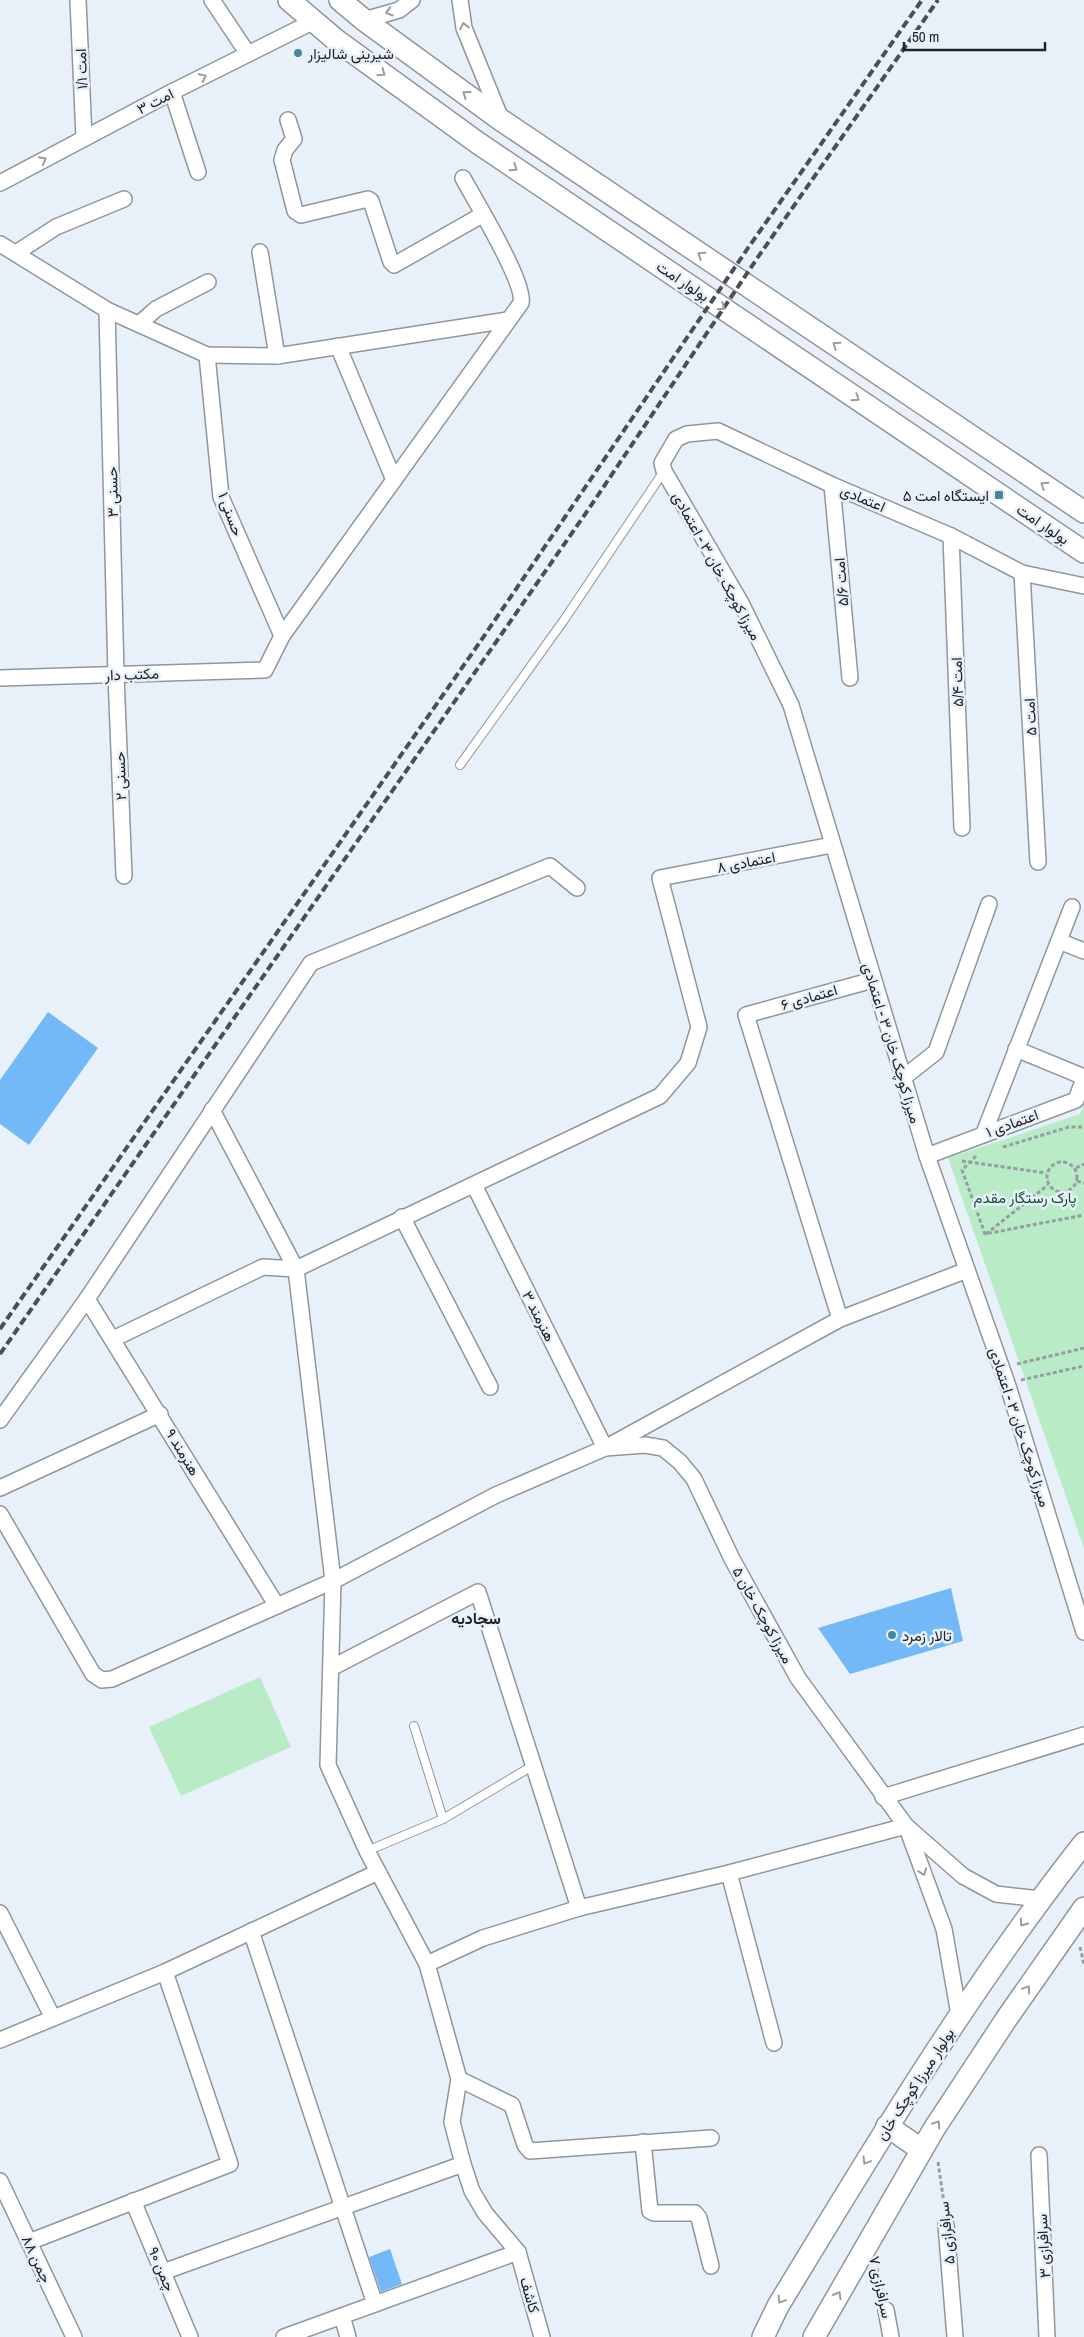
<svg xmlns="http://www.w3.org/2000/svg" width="1084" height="2337" viewBox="0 0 1084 2337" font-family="'Archivo Narrow',Vazirmatn,sans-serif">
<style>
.green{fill:#b8ebc6}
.building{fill:#74b9f7}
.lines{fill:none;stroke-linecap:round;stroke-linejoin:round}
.service-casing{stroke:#8f979e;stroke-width:10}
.minor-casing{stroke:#8f979e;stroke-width:18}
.secondary-casing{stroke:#8f979e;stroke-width:24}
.path{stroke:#969da3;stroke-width:3;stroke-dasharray:4 2.5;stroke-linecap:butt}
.service{stroke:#fff;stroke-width:8}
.minor{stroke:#fff;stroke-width:15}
.secondary{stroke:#fff;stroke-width:21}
.rail{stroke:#4b4f53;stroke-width:4;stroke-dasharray:8 4;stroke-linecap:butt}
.oneway{stroke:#9b9c9d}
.poi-dot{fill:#458897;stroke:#e8f1f9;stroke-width:2}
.labels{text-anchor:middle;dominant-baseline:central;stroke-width:5;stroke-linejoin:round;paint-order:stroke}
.poi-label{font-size:15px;fill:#202326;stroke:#e8f1f9;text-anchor:start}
.street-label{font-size:15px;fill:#202326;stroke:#e8f1f9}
.park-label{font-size:15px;fill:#12502c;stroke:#e8f1f9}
.neighbourhood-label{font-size:16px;font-weight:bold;fill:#202326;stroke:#e8f1f9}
</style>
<rect width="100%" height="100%" fill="#e8f1f9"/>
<g class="green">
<path d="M1084 1105V1548L948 1158 1080 1114Z"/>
<path d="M260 1677 291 1747 181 1796 149 1727Z"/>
</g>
<g class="building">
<path d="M48 1012 98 1048 29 1145 0 1124V1080Z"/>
<path d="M951 1588 963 1641 850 1674 818 1628Z"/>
<path d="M390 2249 402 2284 381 2292 369 2257Z"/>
</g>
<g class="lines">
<g class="service-casing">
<g id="service">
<path d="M460 765 564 620 664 471"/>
<path d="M414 1726 443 1819"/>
<path d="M367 1851 443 1819 534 1765"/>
</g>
</g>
<g class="minor-casing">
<g id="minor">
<path d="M78 0 84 138"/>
<path d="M212 0 248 54"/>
<path d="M460 0 464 28 501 119"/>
<path d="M364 20 399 10 412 0"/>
<path d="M172 92 198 172"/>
<path d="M288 120 294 139 285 150 282 160 295 211 301 215 368 199 371 201 391 262 394 265 482 215"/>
<path d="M0 183 172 92 312 22"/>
<path d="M0 244 107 310 207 355 277 356 508 320"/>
<path d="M260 252 277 356"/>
<path d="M16 253 56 227 124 199"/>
<path d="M107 310 116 675 124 876"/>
<path d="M139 324 156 309 208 282"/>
<path d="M338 346 394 480"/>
<path d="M207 355 221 497 282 636"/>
<path d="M832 485 850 678"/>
<path d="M951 536 962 828"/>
<path d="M1022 573 1038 862"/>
<path d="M1084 586 1022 573 951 536 832 485 718 431 687 434 676 439 662 463 664 471 741 603 791 705 927 1156 1008 1386 1084 1632"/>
<path d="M0 678 265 670 282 636 521 303C526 283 474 199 463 178"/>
<path d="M1059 941 1084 951"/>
<path d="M1016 1049 1084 1077"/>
<path d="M903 1078 936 1052 989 904"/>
<path d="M212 1110 296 1269"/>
<path d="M984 1133 1072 907"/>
<path d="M927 1156 1076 1100 1084 1078"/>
<path d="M474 1185 605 1448 645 1445 663 1448 680 1462 694 1479 732 1559 798 1678 906 1826 963 1876 996 1894 1040 1899"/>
<path d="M402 1217 490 1387"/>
<path d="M87 1299 277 1606"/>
<path d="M840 1319 746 1015 873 980"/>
<path d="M113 1339 263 1267 296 1269"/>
<path d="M0 1420 87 1299 311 963 550 866 577 888"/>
<path d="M0 1488 160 1414"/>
<path d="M0 1514 93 1674 102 1680 112 1679 333 1581 496 1495 605 1448 840 1319 967 1270"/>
<path d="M331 1668 478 1592 579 1908"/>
<path d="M883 1797 1084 1735"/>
<path d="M907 1828 944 1929 959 2015"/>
<path d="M729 1873 774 2043"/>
<path d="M0 1913 53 2018"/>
<path d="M251 1931 375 2304"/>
<path d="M427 1964 483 1938 579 1908 729 1873 906 1826"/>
<path d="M0 2040 165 1972 378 1872"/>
<path d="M459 2079 512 2105 525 2145 530 2151 711 2138"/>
<path d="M643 2142 650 2211 654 2213H695L699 2218 711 2266"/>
<path d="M1039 2155 1047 2337"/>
<path d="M0 2181 74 2337"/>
<path d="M133 2201 190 2337"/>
<path d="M946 2225 955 2337"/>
<path d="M29 2242 230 2164 165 1972"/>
<path d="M163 2272 463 2164"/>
<path d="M886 2310 891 2337"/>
<path d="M342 2316 348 2337"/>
<path d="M284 2337 518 2252"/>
<path d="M542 2337 518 2252 485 2213 472 2191 463 2164 452 2122 459 2079 427 1964 367 1851 328 1765 333 1581 296 1269 660 1096 688 1063 699 1027 660 878 832 845"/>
</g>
</g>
<g class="secondary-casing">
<g id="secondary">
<path d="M289 0 336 40 478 143 1084 552"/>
<path d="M340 0 364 20 501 120 1084 512"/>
<path d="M887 2126 922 2150"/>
<path d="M763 2337 778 2306C874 2148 969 1989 1084 1843"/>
<path d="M814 2337 934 2129 1007 2018 1084 1908"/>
</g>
</g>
<g class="path">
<path d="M1003 1147 1069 1127H1084"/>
<path d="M976 1156 962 1170 985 1234 1084 1215"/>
<path d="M962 1161 1046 1173"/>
<circle cx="1062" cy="1177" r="15"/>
<path d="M1076 1168 1084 1164"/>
<path d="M1077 1181 1084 1183"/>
<path d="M986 1234 1048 1185"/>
<path d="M1017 1364 1084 1348"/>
<path d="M1021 1380 1084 1366"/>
<path d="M1080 1947 1084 1965"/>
<path d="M938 2162 945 2210"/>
<path d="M877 2268 883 2296"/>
</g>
<use href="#service" class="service"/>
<use href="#minor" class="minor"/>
<use href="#secondary" class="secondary"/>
<g class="rail">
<path d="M0 1329 480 642 748 248 922 0"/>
<path d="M0 1354 588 510 758 257 938 0"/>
</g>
</g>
<defs><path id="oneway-chevron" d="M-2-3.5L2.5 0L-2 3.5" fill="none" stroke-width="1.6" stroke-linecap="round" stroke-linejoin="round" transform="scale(1.25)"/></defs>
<g class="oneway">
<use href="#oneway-chevron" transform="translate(389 12) rotate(163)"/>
<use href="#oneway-chevron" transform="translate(464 26) rotate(-102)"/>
<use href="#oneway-chevron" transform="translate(382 73) rotate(36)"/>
<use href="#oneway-chevron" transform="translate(203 77) rotate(-26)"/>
<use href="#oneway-chevron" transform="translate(466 94) rotate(-144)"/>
<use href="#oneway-chevron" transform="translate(43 160) rotate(-28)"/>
<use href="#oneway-chevron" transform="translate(514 168) rotate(34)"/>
<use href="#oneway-chevron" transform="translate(701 255) rotate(-146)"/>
<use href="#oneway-chevron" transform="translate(722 307) rotate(34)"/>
<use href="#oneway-chevron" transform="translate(836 345) rotate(-146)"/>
<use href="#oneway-chevron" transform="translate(856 398) rotate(34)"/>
<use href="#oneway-chevron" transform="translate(1044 485) rotate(-146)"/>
<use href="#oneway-chevron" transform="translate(923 1872) rotate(70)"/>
<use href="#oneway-chevron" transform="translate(1023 1923) rotate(125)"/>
<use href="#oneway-chevron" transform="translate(1027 1989) rotate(-56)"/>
<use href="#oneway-chevron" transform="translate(937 2124) rotate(-57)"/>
<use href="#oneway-chevron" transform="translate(866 2161) rotate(121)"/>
<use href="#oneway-chevron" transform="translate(838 2295) rotate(-60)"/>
<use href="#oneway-chevron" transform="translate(781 2300) rotate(121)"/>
</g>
<g class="poi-dot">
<circle cx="298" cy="53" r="5"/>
<rect x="994" y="490" width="10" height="10" rx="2.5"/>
<circle cx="892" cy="1635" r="5"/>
</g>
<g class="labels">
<g class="poi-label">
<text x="308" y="53">شیرینی شالیزار</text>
<text x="989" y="495" text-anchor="end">ایستگاه امت ۵</text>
<text x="902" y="1635">تالار زمرد</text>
</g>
<g class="street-label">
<text transform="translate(81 69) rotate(-92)">امت ۱/۱</text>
<text transform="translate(155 101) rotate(-27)">امت ۳</text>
<text transform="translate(683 281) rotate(34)">بولوار امت</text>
<text transform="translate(112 492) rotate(-91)">حسنی ۳</text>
<text transform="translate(863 498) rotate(23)">اعتمادی</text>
<text transform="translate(231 514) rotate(70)">حسنی ۱</text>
<text transform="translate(1043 524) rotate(34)">بولوار امت</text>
<text transform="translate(717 566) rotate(61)">میرزا کوچک خان ۳ - اعتمادی</text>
<text transform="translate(841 582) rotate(-95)">امت ۵/۶</text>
<text transform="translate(132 674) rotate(-2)">مکتب دار</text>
<text transform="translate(957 682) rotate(-92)">امت ۵/۴</text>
<text transform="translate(1030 717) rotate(-93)">امت ۵</text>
<text transform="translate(120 776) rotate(-92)">حسنی ۲</text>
<text transform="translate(746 862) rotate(-11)">اعتمادی ۸</text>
<text transform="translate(809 997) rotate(-16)">اعتمادی ۶</text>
<text transform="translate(892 1043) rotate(73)">میرزا کوچک خان ۳ - اعتمادی</text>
<text transform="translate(1012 1123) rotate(-20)">اعتمادی ۱</text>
<text transform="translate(539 1316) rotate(63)">هنرمند ۳</text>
<text transform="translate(1020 1427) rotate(72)">میرزا کوچک خان ۳ - اعتمادی</text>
<text transform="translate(183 1452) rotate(59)">هنرمند ۹</text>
<text transform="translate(763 1615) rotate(61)">میرزا کوچک خان ۵</text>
<text transform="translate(915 2084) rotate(-57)">بولوار میرزا کوچک خان</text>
<text transform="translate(946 2233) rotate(-96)">سرافرازی ۵</text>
<text transform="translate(1043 2246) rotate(-93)">سرافرازی ۳</text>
<text transform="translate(37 2259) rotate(65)">چمن ۸۸</text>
<text transform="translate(162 2269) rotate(67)">چمن ۹۰</text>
<text transform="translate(881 2287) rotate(78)">سرافرازی ۷</text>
<text transform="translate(530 2295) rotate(74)">کاشف</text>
</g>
<g class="park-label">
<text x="1025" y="1197">پارک رستگار مقدم</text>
</g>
<g class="neighbourhood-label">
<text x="476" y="1618">سجادیه</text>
</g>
</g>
<path d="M904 42v8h141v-8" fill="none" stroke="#202326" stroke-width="2.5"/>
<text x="912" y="42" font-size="15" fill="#202326" stroke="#e8f1f9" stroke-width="4" paint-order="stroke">50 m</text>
</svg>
